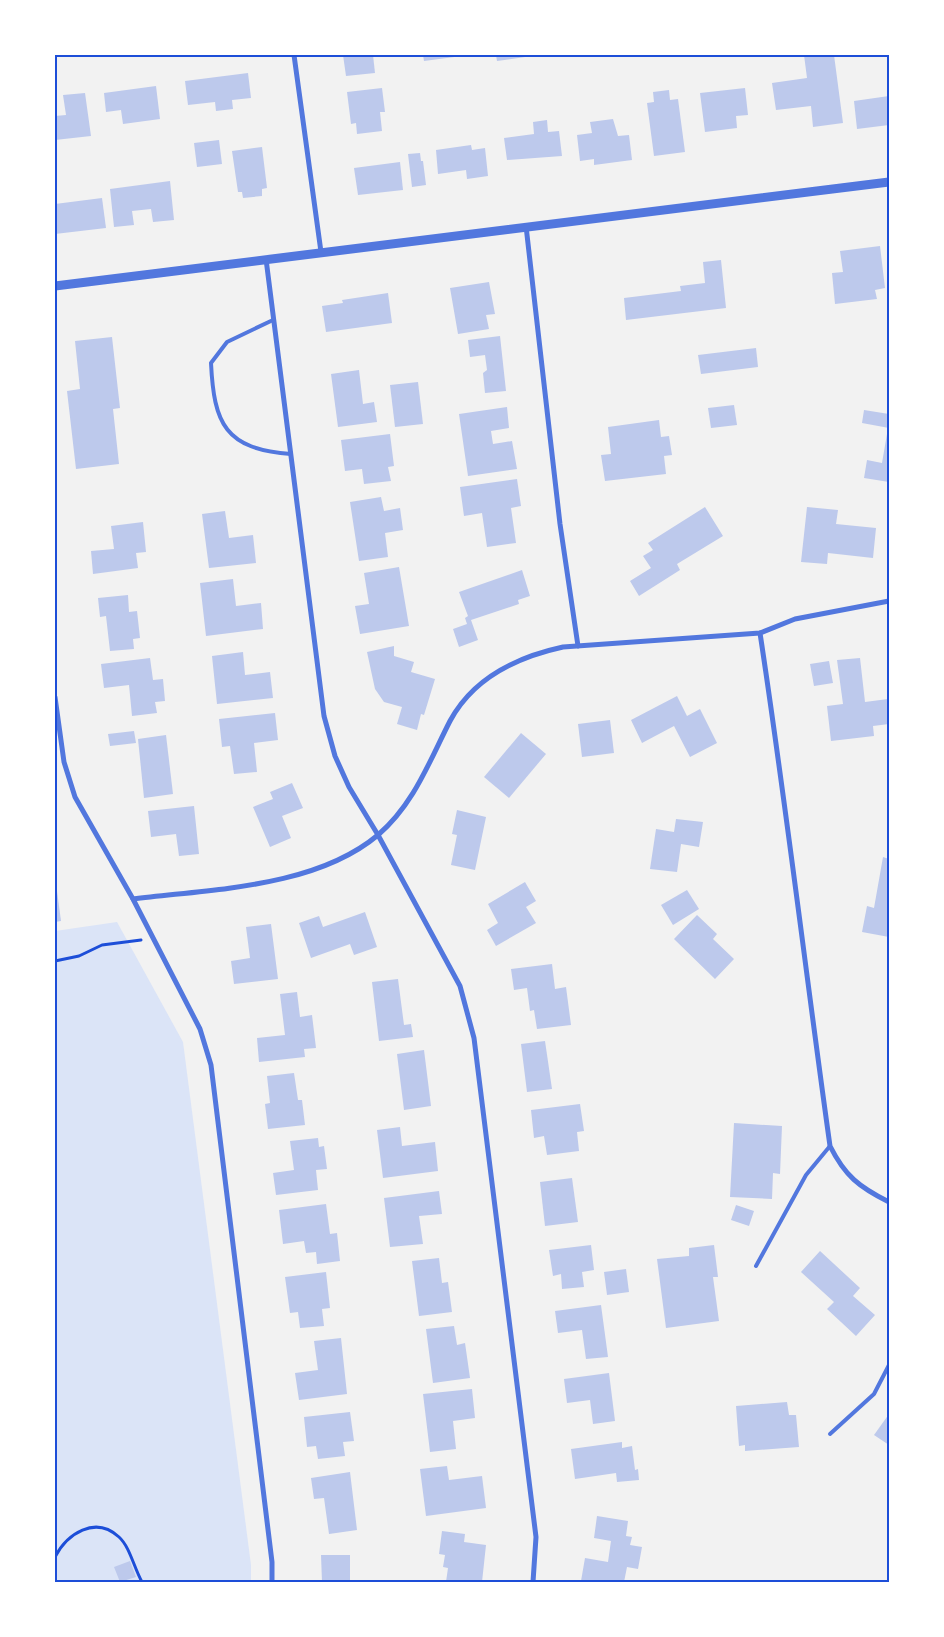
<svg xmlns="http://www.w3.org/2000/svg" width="944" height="1637" viewBox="0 0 944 1637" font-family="'Archivo Narrow',sans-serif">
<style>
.green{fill:#dbe4f7}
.building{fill:#bdc9ec}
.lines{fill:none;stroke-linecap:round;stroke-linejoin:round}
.path{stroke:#1d4ed8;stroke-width:3}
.service{stroke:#5277de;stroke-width:4}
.minor{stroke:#5277de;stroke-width:5}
.tertiary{stroke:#5277de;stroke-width:9}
.neatline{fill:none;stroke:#1d4ed8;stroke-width:2}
</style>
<rect width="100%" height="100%" fill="#f2f2f2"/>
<path class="green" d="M117 922 183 1042 251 1565V1582H55V931Z"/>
<g class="building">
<path d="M343 55H373L375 73 346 76Z"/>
<path d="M423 55H462V56L424 61Z"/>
<path d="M496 55H532V56L497 61Z"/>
<path d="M804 55H834L843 123 813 127 811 106 776 110 772 83 807 78Z"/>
<path d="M248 73 251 98 232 100 233 109 216 111 215 102 188 105 185 81Z"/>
<path d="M156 86 160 119 123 124 121 110 106 112 104 93Z"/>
<path d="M382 88 385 112H380L382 131 357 134 356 123 351 124 347 92Z"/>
<path d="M745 88 748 115 736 116 737 128 705 132 700 93Z"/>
<path d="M669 90 670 100 678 99 685 152 654 156 647 103 654 102 653 92Z"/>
<path d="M85 93 91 136 55 140V116L66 115 63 95Z"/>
<path d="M889 96V125L857 129 854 101Z"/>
<path d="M613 119 618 136 629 135 632 160 594 165V159L580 161 577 135 592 133 590 122Z"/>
<path d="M547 120 548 132 559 131 562 156 507 160 504 138 534 134 533 122Z"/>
<path d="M219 140 222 164 197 167 194 143Z"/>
<path d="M471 145 472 150 485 148 488 176 467 179 466 170 438 174 436 150Z"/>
<path d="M262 147 267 188 262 189V196L243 198 242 192H238L232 151Z"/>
<path d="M420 153 421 161H423L426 185 412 187 408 154Z"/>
<path d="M400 162 403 190 358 195 354 168Z"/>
<path d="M170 181 174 220 153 222 151 209 132 211 134 225 114 227 110 189Z"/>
<path d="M102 198 106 228 55 234V204Z"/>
<path d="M880 246 885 288 875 290 877 299 835 304 832 273 843 272 840 251Z"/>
<path d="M721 260 726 308 626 320 624 298 681 291 680 286 705 283 703 262Z"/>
<path d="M489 282 495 314 486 315 489 329 458 334 450 288Z"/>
<path d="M388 293 392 323 326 332 322 306 343 303 342 300Z"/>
<path d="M500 336 506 391 485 393 483 373 487 370 485 355 470 357 468 340Z"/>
<path d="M112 337 120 408 113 409 119 464 76 469 67 391 80 389 75 341Z"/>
<path d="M756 348 758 367 701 374 698 355Z"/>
<path d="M359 370 363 404 374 402 377 422 338 427 331 374Z"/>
<path d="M418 382 423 424 395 427 390 385Z"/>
<path d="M734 405 737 425 711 428 708 408Z"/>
<path d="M507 407 509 428 491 431 493 444 512 441 517 469 468 476 459 414Z"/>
<path d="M864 410 889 414V428L862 423Z"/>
<path d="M659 420 661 437 669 436 672 455 664 456 666 474 605 481 601 455 611 454 608 427Z"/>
<path d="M888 428 889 482 864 478 867 460 882 463Z"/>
<path d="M390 434 394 466 388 467 391 481 364 484 362 469 345 471 341 440Z"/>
<path d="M517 479 521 506 511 508 516 543 487 547 482 513 464 516 460 487Z"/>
<path d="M381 497 384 511 400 508 403 530 385 533 388 557 359 561 350 502Z"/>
<path d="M705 507 723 536 677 564 680 570 639 596 630 581 651 568 643 556 653 550 648 543Z"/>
<path d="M807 507 838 510 836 524 876 528 873 558 828 553 827 564 801 562Z"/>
<path d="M225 511 229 538 253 535 256 563 209 568 202 514Z"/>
<path d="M143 522 146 552 136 553 138 568 93 574 91 551 114 549 111 526Z"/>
<path d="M399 567 409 626 360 634 355 606 369 604 364 573Z"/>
<path d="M522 570 530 596 518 600 519 604 471 620 478 640 459 647 453 629 467 624 465 618 468 616 459 592Z"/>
<path d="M233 579 236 606 261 603 263 629 206 636 200 583Z"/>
<path d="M128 595 129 612 137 611 140 638 133 639 134 649 110 651 106 616 100 617 98 598Z"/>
<path d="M394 646V656L414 662 411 672 435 679 424 715 421 714 417 730 397 724 402 707 384 702 375 689 367 652Z"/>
<path d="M243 652 245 675 270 672 273 698 217 704 212 656Z"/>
<path d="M150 658 153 680 163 679 165 701 155 702 157 713 132 716 129 685 104 688 101 664Z"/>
<path d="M860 658 865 702 888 699 889 724 873 726 874 736 831 741 827 706 843 704 837 660Z"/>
<path d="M829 661 833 683 814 686 810 664Z"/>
<path d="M677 696 687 716 700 709 717 743 690 757 674 726 642 743 631 720Z"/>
<path d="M275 713 278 740 254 743 257 772 234 774 230 746 222 747 219 719Z"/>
<path d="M610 720 614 753 582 757 578 724Z"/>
<path d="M134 731 136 743 110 746 108 734Z"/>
<path d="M521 733 546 754 509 798 484 777Z"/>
<path d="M166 735 173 794 144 798 138 739Z"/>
<path d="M292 783 303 808 282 816 291 838 270 847 253 807 273 799 270 792Z"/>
<path d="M194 806 199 854 179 856 176 834 151 837 148 811Z"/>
<path d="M457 810 486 817 475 870 451 865 457 835 452 834Z"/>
<path d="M676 819 703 822 699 847 681 844 677 872 650 869 656 829 674 832Z"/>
<path d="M883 857 889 859V937L862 932 867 906 874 908Z"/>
<path d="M525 882 536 901 526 907 536 923 496 946 487 930 498 923 488 904Z"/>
<path d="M687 890 699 909 673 925 661 905Z"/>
<path d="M55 891H57L61 921 55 922Z"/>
<path d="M365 912 377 947 354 955 350 944 311 958 299 923 319 916 323 927Z"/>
<path d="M697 915 717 934 713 939 734 959 715 979 674 939Z"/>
<path d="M271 924 278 979 234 984 231 961 250 958 246 927Z"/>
<path d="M552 964 555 989 566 987 571 1025 537 1029 534 1010 530 1011 527 988 514 990 511 969Z"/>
<path d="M398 979 404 1025 411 1024 413 1037 379 1041 372 982Z"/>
<path d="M297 992 300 1017 312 1015 316 1048 304 1049 305 1057 259 1062 257 1038 285 1035 280 994Z"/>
<path d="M545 1041 552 1089 527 1092 521 1044Z"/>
<path d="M424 1050 431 1106 404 1110 397 1054Z"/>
<path d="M294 1073 298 1100H302L305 1125 268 1129 265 1104 270 1103 267 1076Z"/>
<path d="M580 1104 584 1131 577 1132 579 1151 547 1155 544 1136 534 1138 531 1110Z"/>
<path d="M734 1123 782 1126 780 1174 773 1173 772 1199 730 1197Z"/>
<path d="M400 1127 402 1146 435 1142 438 1171 383 1178 377 1130Z"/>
<path d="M318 1138 319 1147 324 1146 327 1169 316 1170 318 1190 276 1195 273 1173 294 1170 290 1141Z"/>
<path d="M572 1178 578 1222 545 1226 540 1182Z"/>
<path d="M439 1191 442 1214 419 1216 423 1244 390 1247 384 1198Z"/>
<path d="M326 1204 330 1234 337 1233 340 1261 317 1264 316 1252 306 1253 304 1241 283 1244 279 1210Z"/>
<path d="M736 1205 754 1211 749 1226 731 1220Z"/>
<path d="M591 1245 594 1270 582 1272 584 1287 562 1289 561 1274 553 1276 549 1250Z"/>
<path d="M714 1245 718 1277H713L719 1321 666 1328 657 1259 689 1256V1248Z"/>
<path d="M820 1251 860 1288 853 1296 875 1315 856 1336 827 1309 834 1302 801 1272Z"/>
<path d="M439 1258 442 1283 448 1282 452 1312 419 1316 412 1261Z"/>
<path d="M626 1269 629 1292 607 1295 604 1272Z"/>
<path d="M326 1272 330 1308 322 1309 324 1326 300 1328 298 1312 290 1313 285 1277Z"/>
<path d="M601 1305 608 1357 586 1359 582 1330 558 1333 555 1311Z"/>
<path d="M454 1326 457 1345 465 1343 470 1378 433 1383 426 1329Z"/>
<path d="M341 1338 347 1394 299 1400 295 1373 318 1370 314 1341Z"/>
<path d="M609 1373 615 1421 593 1424 590 1400 567 1403 564 1379Z"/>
<path d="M472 1389 475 1418 453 1421 456 1449 430 1452 423 1394Z"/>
<path d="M787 1402 789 1415H796L799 1447 745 1451V1445L739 1446 736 1406Z"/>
<path d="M350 1412 354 1441 343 1442 345 1456 318 1459 316 1446 307 1447 304 1417Z"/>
<path d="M889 1414V1445L874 1435Z"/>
<path d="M622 1442V1448L632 1446 635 1470 638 1469 639 1480 617 1482 616 1473 575 1479 571 1449Z"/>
<path d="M447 1466 449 1480 482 1476 486 1508 426 1516 420 1469Z"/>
<path d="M350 1472 357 1530 329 1534 324 1498 314 1499 311 1478Z"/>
<path d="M597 1516 628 1521 626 1536 632 1537 630 1545 642 1547 638 1569 627 1567 624 1582 581 1581 585 1558 608 1562 611 1541 594 1538Z"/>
<path d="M442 1531 465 1534 464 1542 486 1545 482 1582H446L448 1568 443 1567 445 1555 439 1554Z"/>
<path d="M321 1555H350V1582H322Z"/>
<path d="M130 1561 136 1577 120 1582 114 1567Z"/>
</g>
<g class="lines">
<g class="path">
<path d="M55 961 79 956 102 945 141 940"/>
<path d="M55 1557C67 1534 95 1515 119 1537 130 1547 134 1568 142 1582"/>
</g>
<g class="service">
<path d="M273 320 227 342 211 363C214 424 225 449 291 454"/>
<path d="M756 1266 806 1175 830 1146"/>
<path d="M830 1434 874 1394 889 1365"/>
</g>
<g class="minor">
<path d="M294 55 321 252"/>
<path d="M526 226 560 524 578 646"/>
<path d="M266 259 324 716 335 756 349 787 378 835 460 986 474 1038 536 1537 533 1582"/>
<path d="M760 633C786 804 806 975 830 1146 845 1176 859 1187 889 1202"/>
<path d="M55 697 64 762 75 797 133 899 200 1029 211 1065 272 1562V1582"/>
<path d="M133 899C211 889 315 888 378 835 414 804 429 762 450 721 473 678 517 657 563 647L760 633 795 619 889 601"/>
</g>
<path class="tertiary" d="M55 286 889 182"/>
</g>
<rect width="944" height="1637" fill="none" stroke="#ffffff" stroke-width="112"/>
<rect x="56" y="56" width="832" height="1525" class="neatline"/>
</svg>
